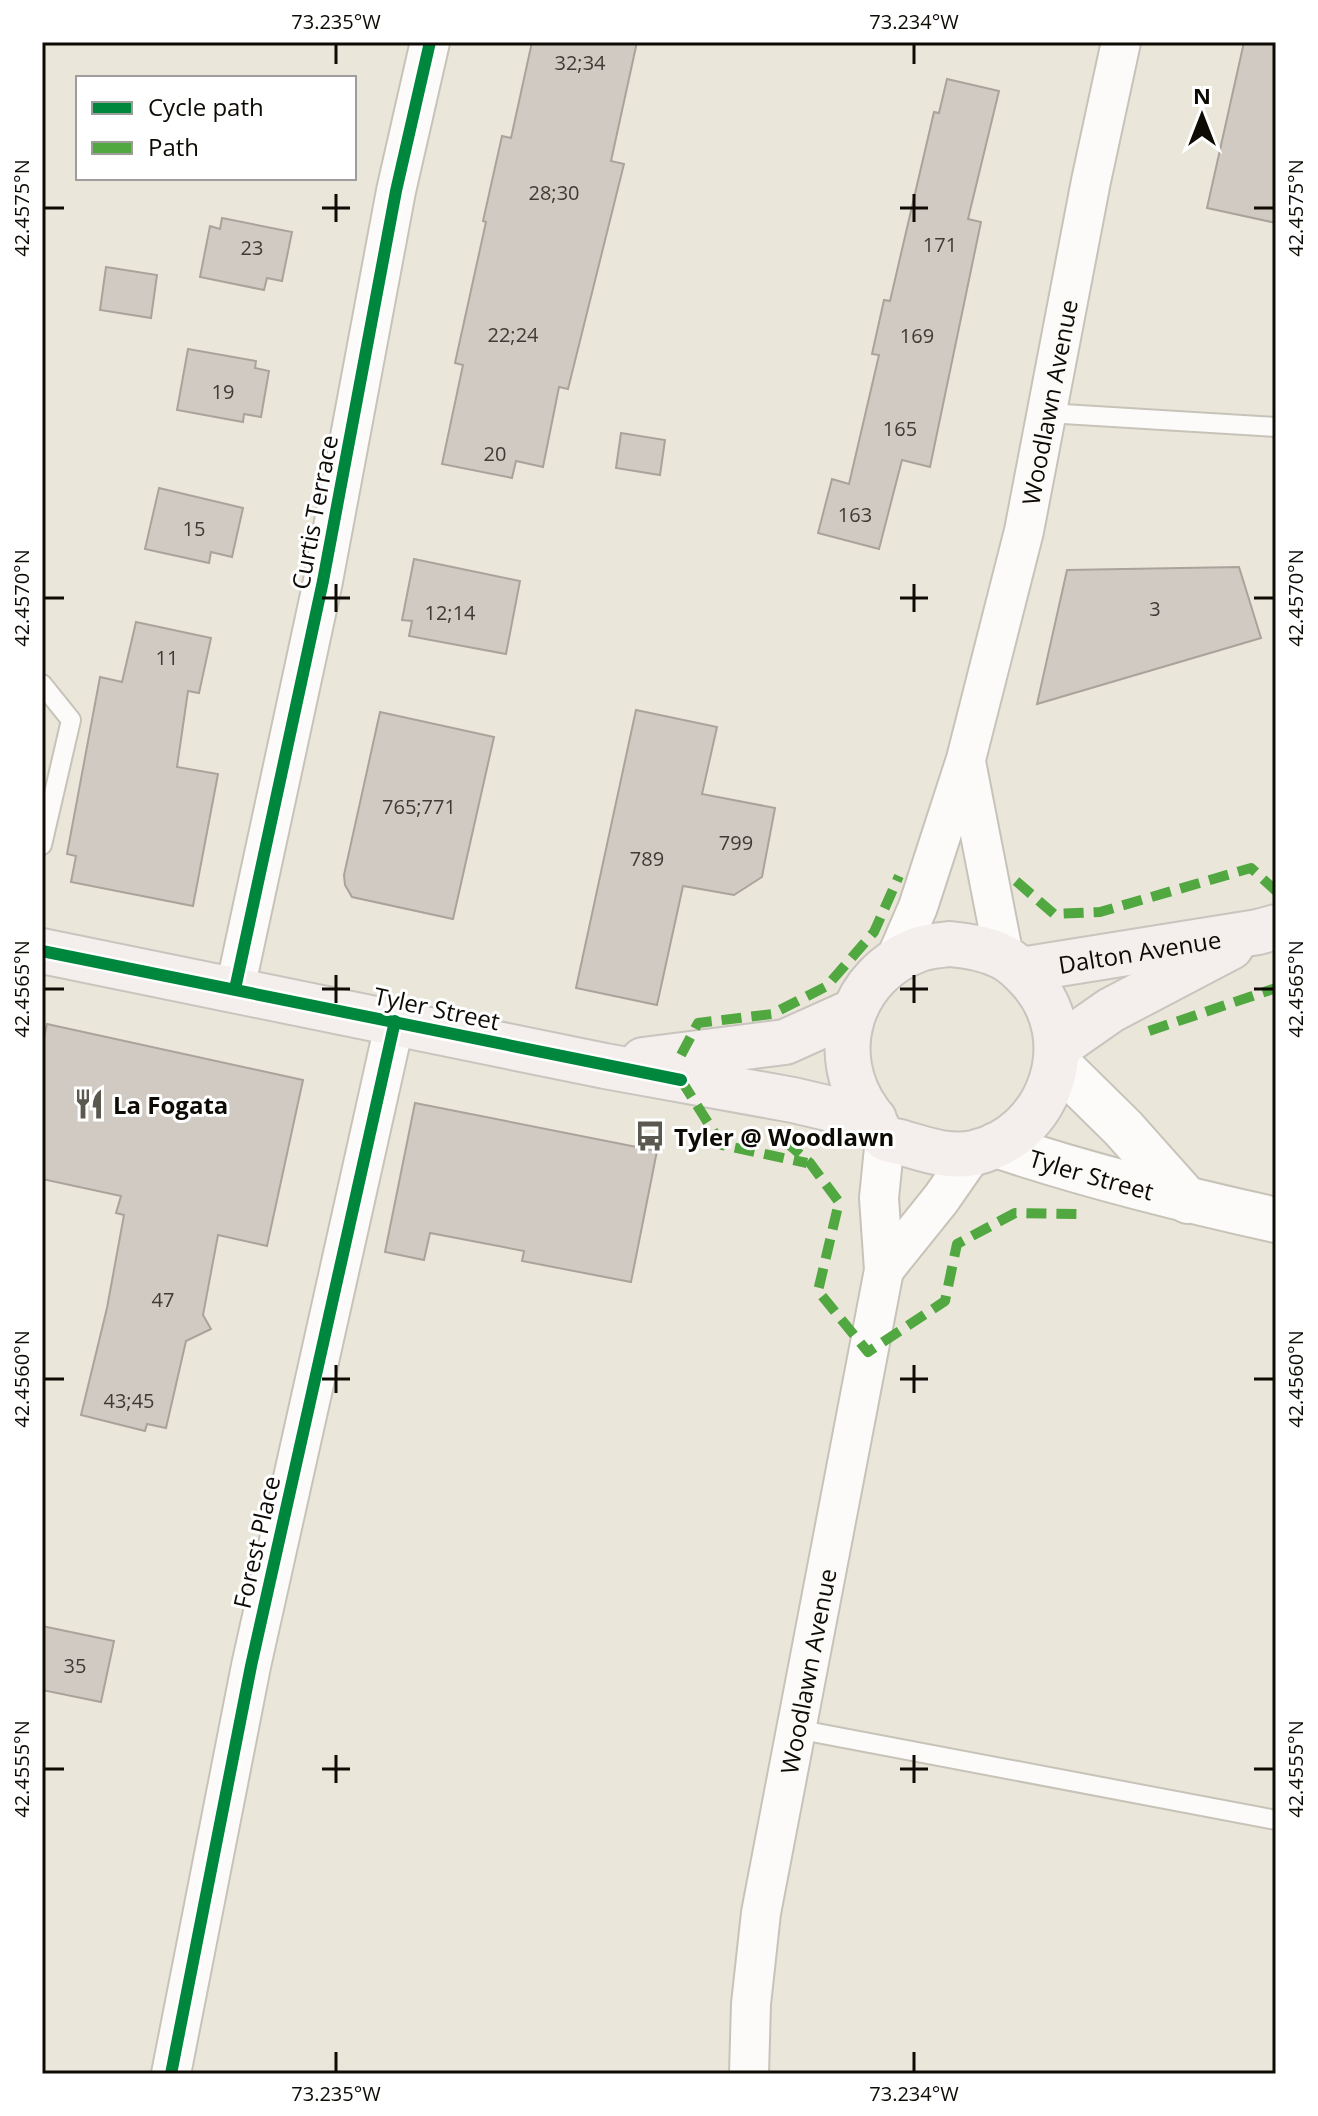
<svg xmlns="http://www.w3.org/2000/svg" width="1318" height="2116" viewBox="0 0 1318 2116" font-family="'Open Sans',sans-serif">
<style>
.building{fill:#d1cac3;stroke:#a9a39c;stroke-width:2}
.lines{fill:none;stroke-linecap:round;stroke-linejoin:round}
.service-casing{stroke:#c7c3b9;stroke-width:22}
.minor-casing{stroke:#c7c3b9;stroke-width:42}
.tertiary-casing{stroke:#c7c3b9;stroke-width:48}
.primary-casing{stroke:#c8c5bf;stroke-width:48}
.service{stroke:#fcfbf9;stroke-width:18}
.minor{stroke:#fcfbf9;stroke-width:38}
.tertiary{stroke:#fcfbf9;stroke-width:44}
.primary{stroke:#f4eeec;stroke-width:44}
.quiet{stroke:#51a840;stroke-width:10;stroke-dasharray:20 10;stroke-linecap:butt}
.cycleway-casing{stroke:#fff;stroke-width:17}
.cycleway{stroke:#00873e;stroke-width:12}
.ticks{fill:none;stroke:#0e0b05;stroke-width:3}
.labels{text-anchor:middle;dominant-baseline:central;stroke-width:6;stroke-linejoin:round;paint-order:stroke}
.number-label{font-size:20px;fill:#3f3b34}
.street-label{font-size:24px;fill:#0e0b05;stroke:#fff}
.poi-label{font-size:24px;font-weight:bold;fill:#0e0b05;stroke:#fff;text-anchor:start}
.neatline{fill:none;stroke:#0e0b05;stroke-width:3}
.ticks-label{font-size:20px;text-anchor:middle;fill:#0e0b05}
</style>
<rect width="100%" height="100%" fill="#ebe6da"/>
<g class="building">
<path d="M532 42H637L611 161 624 164 568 389 559 387 543 467 516 461 512 478 442 464 463 365 455 363 486 222 483 221 502 136 511 138Z"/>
<path d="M1244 42H1276V223L1207 208Z"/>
<path d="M947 79 999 91 968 219 981 222 930 467 902 460 879 549 818 533 832 479 849 484 879 355 872 354 884 300 890 301 934 112 939 113Z"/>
<path d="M222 218 292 232 282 281 267 278 264 290 200 277 210 226 220 229Z"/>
<path d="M106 267 157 275 151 318 100 310Z"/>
<path d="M188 349 256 361 255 368 269 371 261 417 244 414 243 422 177 410Z"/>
<path d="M621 433 665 440 660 475 616 468Z"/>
<path d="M159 488 243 508 232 557 211 552 209 563 145 549Z"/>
<path d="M414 559 520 581 506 654 409 636 412 621 402 620Z"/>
<path d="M1239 567 1261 638 1037 704 1067 570Z"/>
<path d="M136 622 211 638 199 693 188 691 177 767 218 774 193 906 71 882 76 856 67 854 100 677 122 682Z"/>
<path d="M636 710 717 727 702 794 775 808 762 877 734 895 683 886 657 1005 576 988Z"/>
<path d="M380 712 494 737 453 919 352 897 345 885 344 875Z"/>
<path d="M47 1024 303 1080 267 1246 218 1235 203 1315 211 1329 186 1341 166 1428 147 1424 145 1431 81 1415 107 1308 124 1215 116 1213 121 1196 42 1179V1046Z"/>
<path d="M415 1103 657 1151 631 1282 522 1261 524 1251 430 1233 424 1260 385 1252Z"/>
<path d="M42 1626 114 1641 101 1702 42 1690Z"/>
</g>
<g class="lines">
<g class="service-casing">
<g id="service">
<path d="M1047 413 1276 427"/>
<path d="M42 684 71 720 42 845"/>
<path d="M796 1729 1276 1820"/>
</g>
</g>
<g class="minor-casing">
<g id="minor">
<path d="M966 762 1004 957"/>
<path id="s1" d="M895 960 918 907 966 759 1024 531 1091 181 1121 42"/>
<path d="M235 989 323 581 396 191 430 42"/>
<path d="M884 1270 941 1199 973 1153"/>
<path d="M171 2074 251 1666 395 1021"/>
<path id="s2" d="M749 2074 751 2004 761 1913 884 1270 879 1198 885 1138"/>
</g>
</g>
<g class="tertiary-casing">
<g id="tertiary">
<path d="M1057 1063 1123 1128 1188 1201"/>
<path id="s3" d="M996 1145C1088 1176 1181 1199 1276 1220"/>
</g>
</g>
<g class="primary-casing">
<g id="primary">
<path d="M950 944C968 946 985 948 1003 957 1013 962 1022 971 1030 980 1083 1038 1052 1135 974 1153 949 1158 927 1150 903 1143 899 1141 889 1141 885 1138 879 1134 874 1119 869 1113 826 1054 850 974 920 949 929 946 940 945 950 944Z"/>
<path d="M42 951 605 1066 793 1100 874 1119"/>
<path id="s4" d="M1021 970 1258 932 1276 927"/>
<path d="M1058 1047 1111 1010 1231 947"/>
<path d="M643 1060 785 1042 854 1011"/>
</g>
</g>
<use href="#service" class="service"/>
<use href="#minor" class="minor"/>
<use href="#tertiary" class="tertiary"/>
<use href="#primary" class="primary"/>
<g class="quiet">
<path d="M1016 881 1054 914 1100 912 1251 868 1276 891"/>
<path d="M1149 1031 1276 988"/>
<path d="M681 1055 698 1023 772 1014 827 986 874 932 899 876"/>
<path d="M681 1080 722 1145 807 1163"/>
<path d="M785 1141 810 1163 839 1202 818 1291 868 1352 945 1301 957 1244 1015 1213 1078 1214"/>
</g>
<g class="cycleway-casing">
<g id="cycleway">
<path d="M42 951 681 1080"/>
<path d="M235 989 323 581 396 191 430 42"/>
<path d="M171 2074 251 1666 395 1021"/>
</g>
</g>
<use href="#cycleway" class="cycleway"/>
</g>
<path class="ticks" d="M336 44V64M914 44V64M336 194V222M914 194V222M44 208H64M322 208H350M900 208H928M1254 208H1274M336 584V612M914 584V612M44 598H64M322 598H350M900 598H928M1254 598H1274M336 975V1003M914 975V1003M44 989H64M322 989H350M900 989H928M1254 989H1274M336 1365V1393M914 1365V1393M44 1379H64M322 1379H350M900 1379H928M1254 1379H1274M336 1755V1783M914 1755V1783M44 1769H64M322 1769H350M900 1769H928M1254 1769H1274M336 2052V2072M914 2052V2072"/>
<defs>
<g id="restaurant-bare" transform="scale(2.4)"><path d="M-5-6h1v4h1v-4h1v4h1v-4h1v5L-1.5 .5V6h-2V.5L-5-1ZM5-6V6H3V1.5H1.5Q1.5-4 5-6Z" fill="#5b5850" stroke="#fff" stroke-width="2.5" paint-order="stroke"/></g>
<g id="bus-bare" transform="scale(2.4)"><path d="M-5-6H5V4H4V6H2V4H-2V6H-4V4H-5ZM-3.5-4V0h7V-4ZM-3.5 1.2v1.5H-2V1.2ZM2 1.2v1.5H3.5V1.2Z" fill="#5b5850" stroke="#fff" stroke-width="2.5" paint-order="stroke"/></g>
</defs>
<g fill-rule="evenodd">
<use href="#restaurant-bare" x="89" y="1104"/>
<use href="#bus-bare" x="650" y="1136"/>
</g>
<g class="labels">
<g class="number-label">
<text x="580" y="62">32;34</text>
<text x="554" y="192">28;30</text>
<text x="940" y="244">171</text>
<text x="252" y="247">23</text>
<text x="513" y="334">22;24</text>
<text x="917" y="335">169</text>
<text x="223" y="391">19</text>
<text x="900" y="428">165</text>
<text x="495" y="453">20</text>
<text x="855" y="514">163</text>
<text x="194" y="528">15</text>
<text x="1155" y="608">3</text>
<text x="450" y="612">12;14</text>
<text x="167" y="657">11</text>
<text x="419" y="806">765;771</text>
<text x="736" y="842">799</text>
<text x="647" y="858">789</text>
<text x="163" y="1299">47</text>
<text x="129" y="1400">43;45</text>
<text x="75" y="1665">35</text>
</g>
<g class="street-label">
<text stroke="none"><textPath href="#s1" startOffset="580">Woodlawn Avenue</textPath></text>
<text transform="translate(314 512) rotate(-79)">Curtis Terrace</text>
<text stroke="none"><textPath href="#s4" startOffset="120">Dalton Avenue</textPath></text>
<text transform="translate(437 1008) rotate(12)">Tyler Street</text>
<text stroke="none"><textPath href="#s3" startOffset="100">Tyler Street</textPath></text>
<text transform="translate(256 1542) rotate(-77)">Forest Place</text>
<text stroke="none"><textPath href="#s2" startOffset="408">Woodlawn Avenue</textPath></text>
</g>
<g class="poi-label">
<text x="113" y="1104">La Fogata</text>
<text x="674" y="1136">Tyler @ Woodlawn</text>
</g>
</g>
<rect width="1318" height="2116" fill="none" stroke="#ffffff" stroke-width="88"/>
<rect x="76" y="76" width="280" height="104" fill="#ffffff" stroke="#9f9d9b" stroke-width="2"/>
<rect x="92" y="102" width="40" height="12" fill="#00873e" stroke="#9f9d9b" stroke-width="2"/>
<text x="148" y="116" font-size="24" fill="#0e0b05">Cycle path</text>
<rect x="92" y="142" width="40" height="12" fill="#51a840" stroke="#9f9d9b" stroke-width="2"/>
<text x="148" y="156" font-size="24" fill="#0e0b05">Path</text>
<g transform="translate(1202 116)" stroke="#ffffff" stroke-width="6" paint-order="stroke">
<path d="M0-6L14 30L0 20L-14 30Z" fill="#0e0b05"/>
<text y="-12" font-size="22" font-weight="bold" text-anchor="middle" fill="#0e0b05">N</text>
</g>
<rect x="44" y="44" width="1230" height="2028" class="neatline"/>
<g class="ticks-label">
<text x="336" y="29">73.235°W</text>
<text x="914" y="29">73.234°W</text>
<text transform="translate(22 208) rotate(-90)" y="7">42.4575°N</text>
<text transform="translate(1296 208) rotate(-90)" y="7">42.4575°N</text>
<text transform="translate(22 598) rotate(-90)" y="7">42.4570°N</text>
<text transform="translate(1296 598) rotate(-90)" y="7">42.4570°N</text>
<text transform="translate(22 989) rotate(-90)" y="7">42.4565°N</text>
<text transform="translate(1296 989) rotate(-90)" y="7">42.4565°N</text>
<text transform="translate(22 1379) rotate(-90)" y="7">42.4560°N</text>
<text transform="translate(1296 1379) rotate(-90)" y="7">42.4560°N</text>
<text transform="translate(22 1769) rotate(-90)" y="7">42.4555°N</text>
<text transform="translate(1296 1769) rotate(-90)" y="7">42.4555°N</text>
<text x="336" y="2101">73.235°W</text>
<text x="914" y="2101">73.234°W</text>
</g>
</svg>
